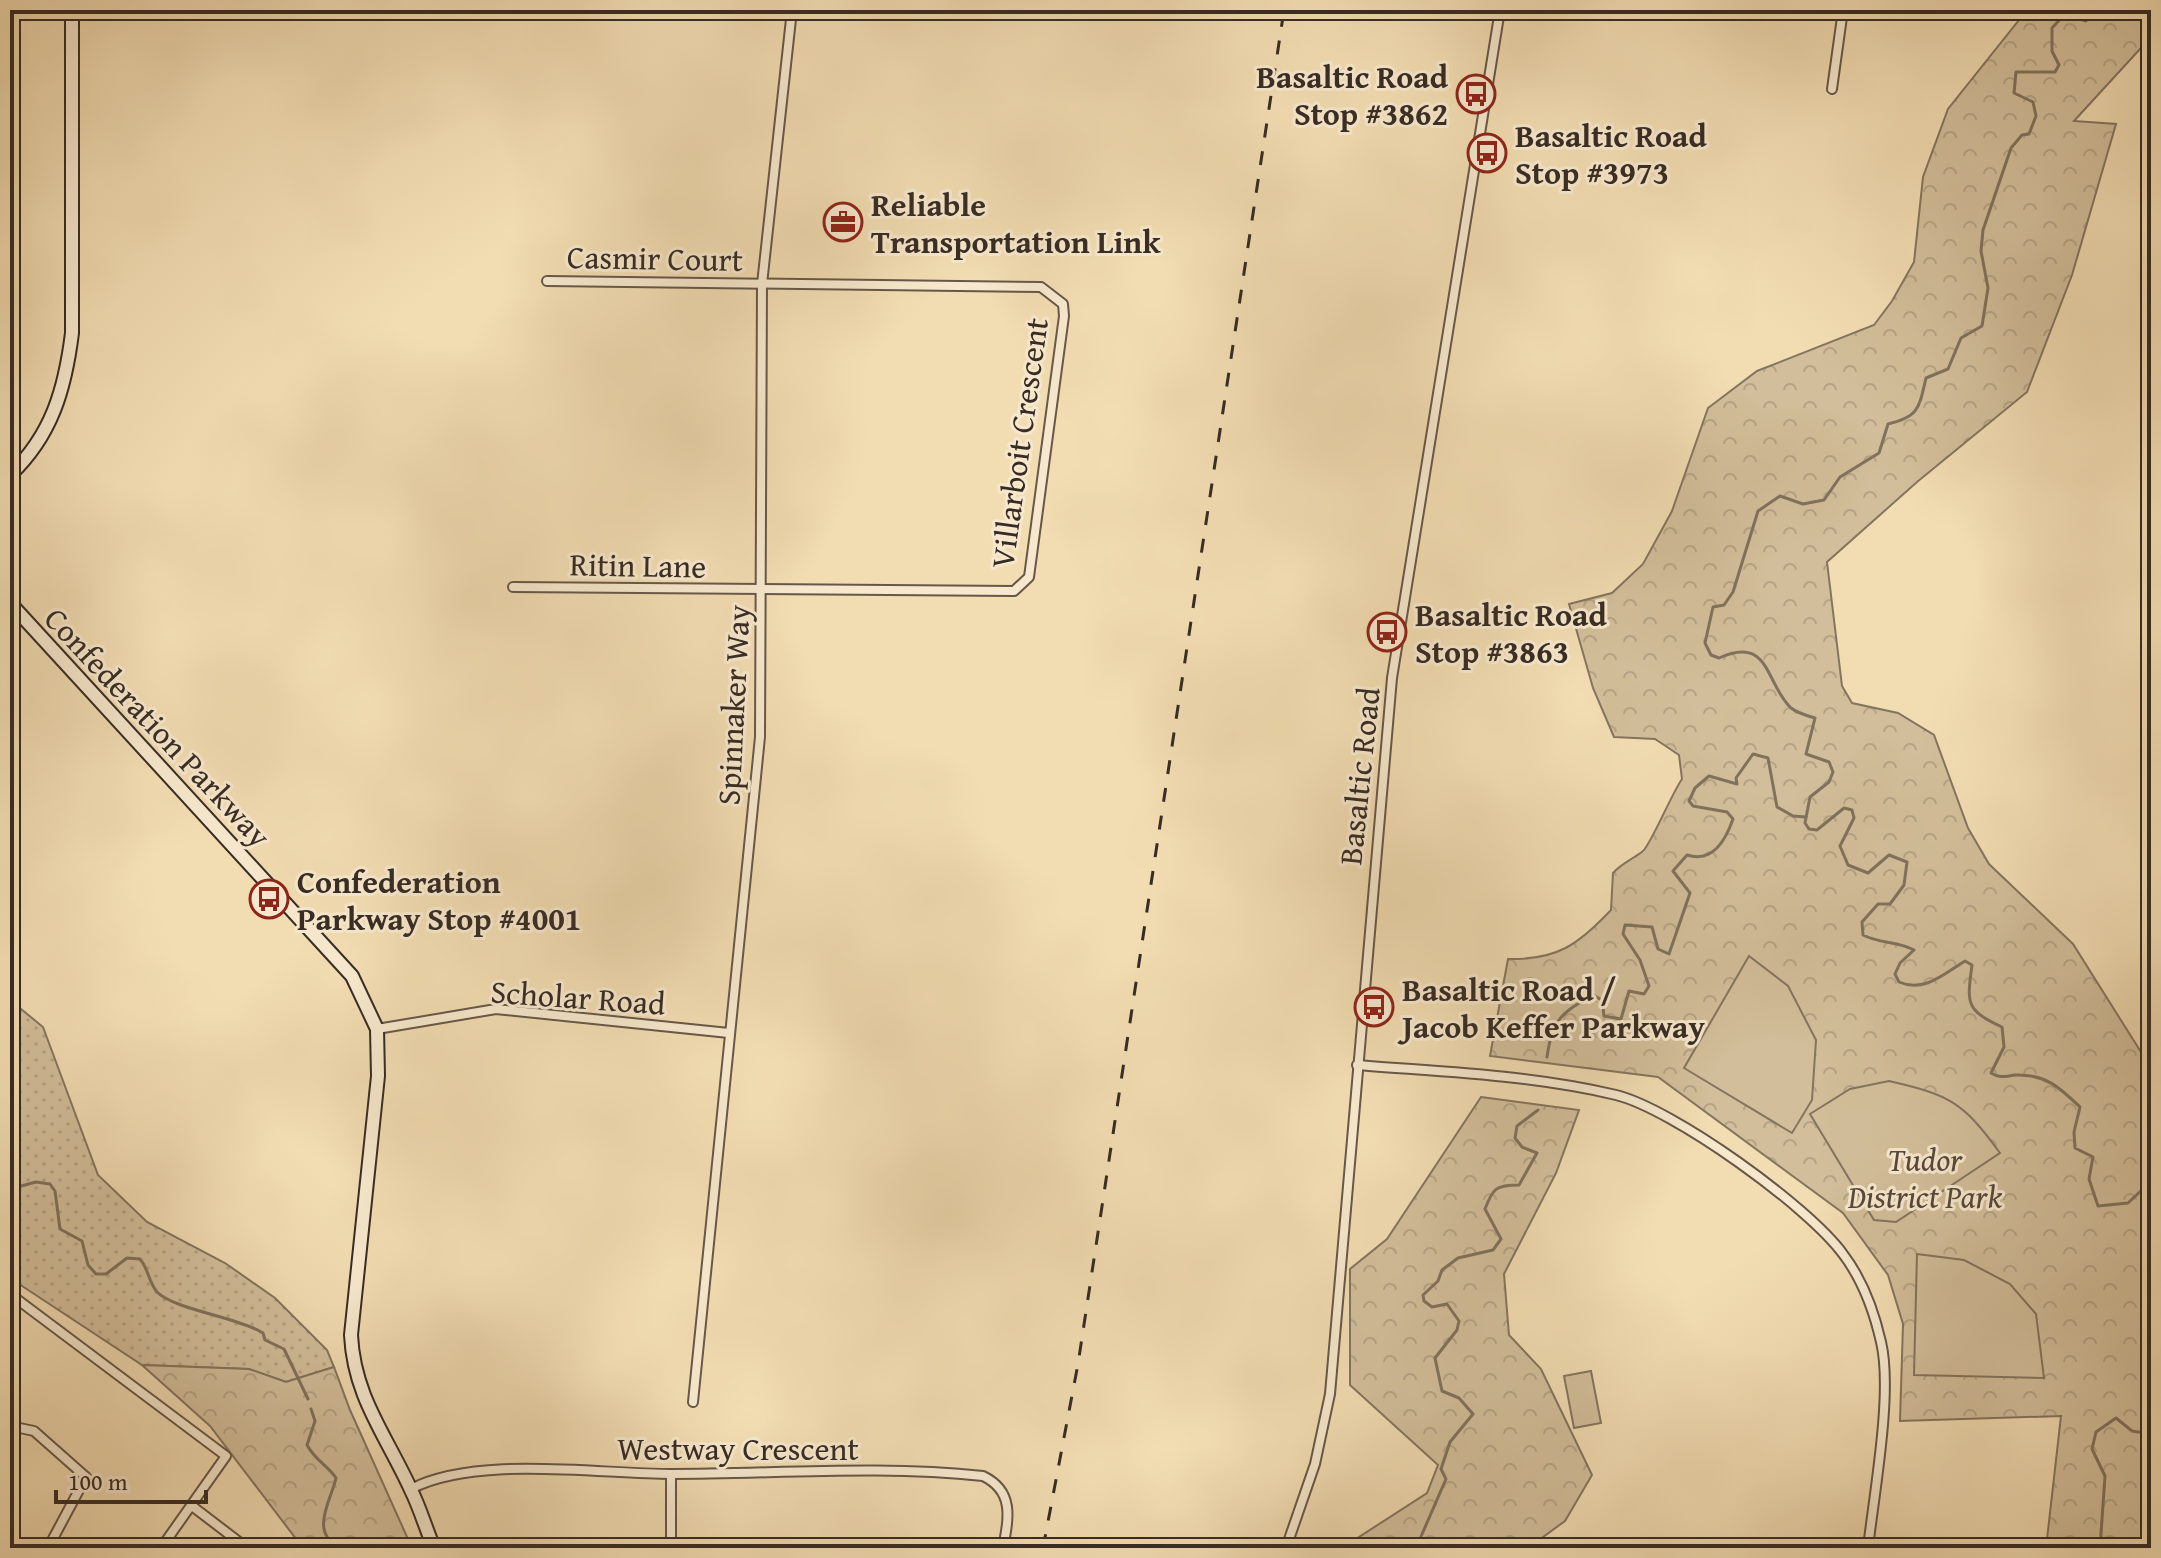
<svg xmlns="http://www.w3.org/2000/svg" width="2161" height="1558" viewBox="0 0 2161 1558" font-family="'Gentium Book Plus',serif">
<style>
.grass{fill:url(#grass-dots);stroke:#84755f;stroke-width:2}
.forest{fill:url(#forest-crowns);stroke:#84755f;stroke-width:2}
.pitch{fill:#d2be9a;stroke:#84755f;stroke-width:2}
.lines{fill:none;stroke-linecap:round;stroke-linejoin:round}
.stream{stroke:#81725c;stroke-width:3}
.street-casing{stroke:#665848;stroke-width:12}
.secondary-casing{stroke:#372c24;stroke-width:16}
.street{stroke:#f7e8cd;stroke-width:8}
.secondary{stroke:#f7e8cd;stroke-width:12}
.rail{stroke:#372c24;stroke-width:3;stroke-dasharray:14 14;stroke-linecap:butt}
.labels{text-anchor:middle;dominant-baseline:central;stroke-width:6;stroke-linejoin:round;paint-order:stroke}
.poi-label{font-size:32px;font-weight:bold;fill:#372c24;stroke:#f7e8cd;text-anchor:start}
.street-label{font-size:32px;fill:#372c24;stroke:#f7e8cd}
.park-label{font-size:32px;font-style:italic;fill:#56493c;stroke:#f7e8cd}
</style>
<defs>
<pattern id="grass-dots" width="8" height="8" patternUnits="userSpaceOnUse" patternTransform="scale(2)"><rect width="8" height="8" fill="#d2be9a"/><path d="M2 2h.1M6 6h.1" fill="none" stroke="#b5a385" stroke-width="1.8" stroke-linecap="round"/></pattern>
<pattern id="forest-crowns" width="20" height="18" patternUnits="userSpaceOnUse" patternTransform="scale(2)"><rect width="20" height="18" fill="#d2be9a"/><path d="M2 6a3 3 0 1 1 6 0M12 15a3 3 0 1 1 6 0" fill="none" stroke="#b5a385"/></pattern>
</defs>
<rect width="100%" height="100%" fill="#f2dcb2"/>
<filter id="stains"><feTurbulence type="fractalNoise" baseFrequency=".0025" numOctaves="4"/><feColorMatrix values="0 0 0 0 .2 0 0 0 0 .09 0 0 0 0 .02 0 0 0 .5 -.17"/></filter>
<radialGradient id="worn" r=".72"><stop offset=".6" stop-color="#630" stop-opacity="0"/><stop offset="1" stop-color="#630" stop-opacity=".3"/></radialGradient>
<path class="grass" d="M10 1000 43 1027 98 1175 147 1222 225 1263 275 1298 327 1350 334 1367 286 1382 249 1369 142 1365 10 1278Z"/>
<g class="forest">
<path d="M2027 10H2151V37L2074 121 2116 124 2072 275 2027 392 1917 482 1827 562 1842 686 1852 703 1898 713 1934 735 1968 828 1989 864 2073 944 2151 1068V1548H2046L2061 1416 1900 1421 1903 1324 1888 1275 1843 1213 1658 1077 1490 1056 1508 959C1557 960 1578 945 1611 910L1613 873C1622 863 1633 859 1643 851 1651 844 1672 793 1682 779L1679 755 1655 739 1614 737 1593 688 1569 604 1612 593 1643 564 1672 511 1708 408 1757 371 1874 325 1892 301 1914 262 1923 177 1948 109Z"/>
<path d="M1481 1097 1579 1110 1556 1173 1504 1274 1509 1335 1541 1369 1592 1475 1565 1521 1528 1548H1342L1427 1493 1438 1465 1350 1385V1269L1387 1239Z"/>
<path d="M142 1365 249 1369 286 1382 334 1367 350 1410 412 1548H303L210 1426Z"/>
</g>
<g class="pitch">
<path d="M1749 956 1788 986 1816 1040 1812 1100 1792 1133 1684 1068Z"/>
<path d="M1889 1081C1950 1095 1963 1102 2000 1153L1896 1222 1874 1220 1810 1114 1850 1089Z"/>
<path d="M1917 1254 1964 1260 2010 1284 2036 1314 2044 1378 1914 1375Z"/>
<path d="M1591 1371 1601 1423 1574 1428 1564 1376Z"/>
</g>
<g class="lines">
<g class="stream">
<path d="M2092 10 2086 21 2065 14 2052 28V51L2059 65 2055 72H2016L2014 93 2033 102 2036 116 2029 134 2022 135 2011 148 1983 230 1981 251 1988 288 1982 326 1961 338 1948 369 1926 378C1919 408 1919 417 1888 424L1879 453 1840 477 1824 500 1803 504 1780 496 1758 511 1733 592 1724 605 1713 607 1705 643 1711 655 1719 658C1770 635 1765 683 1791 708 1797 713 1808 716 1815 718L1806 754 1829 762 1833 772 1829 782 1810 797 1805 823 1809 829 1817 830 1844 808 1852 810 1854 818 1840 846 1848 865 1868 873 1889 855 1907 862 1904 885 1890 904H1878L1862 922 1863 935C1880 944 1898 941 1914 950L1900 963 1895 974 1899 982C1924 993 1944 974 1965 961L1972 965C1967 1003 1965 1010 2002 1027L2004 1047 1991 1073C2001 1079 2005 1076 2016 1075 2046 1074 2060 1088 2080 1107L2074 1132 2075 1148 2093 1157 2089 1179 2098 1206 2128 1203 2145 1187 2151 1189"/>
<path d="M1547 1057C1552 1020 1561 1013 1593 995L1602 1000 1604 1016 1621 1019 1629 991 1644 994 1649 986 1640 960 1623 934 1625 925 1652 927 1658 949 1669 954 1690 893 1673 871 1687 855C1712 863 1725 842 1733 819L1727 812 1693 806 1689 801 1695 788 1709 776 1737 784 1736 778 1753 754 1768 758 1777 807 1793 816 1806 817"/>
<path d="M10 1189 36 1182 50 1184 55 1191 60 1229 82 1241 88 1265 96 1274H106L127 1258 140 1259C148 1268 149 1283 157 1292 173 1309 240 1318 263 1333L265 1340 284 1349 308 1399"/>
<path d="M311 1409 315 1421 307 1445C315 1460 327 1465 336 1478 331 1501 309 1531 339 1548"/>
<path d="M1416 1548 1446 1479 1441 1469 1450 1442 1473 1414 1459 1398 1442 1391 1435 1358 1457 1330 1459 1321 1447 1304 1432 1307 1424 1301 1423 1295 1438 1281 1442 1270 1458 1258 1493 1250 1501 1239 1485 1209C1493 1188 1496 1185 1519 1185L1537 1153 1522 1147 1515 1138 1517 1126 1538 1110"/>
<path d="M2100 1548 2105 1476 2092 1449 2096 1432 2116 1418 2132 1431 2151 1434"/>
</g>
<g class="street-casing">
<g id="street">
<path d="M1832 89 1843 10"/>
<path d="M513 587 1014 591 1029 577 1064 316 1063 304 1041 287 547 281"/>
<path d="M377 1029 496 1009 729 1033"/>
<path d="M1357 1065C1443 1072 1533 1075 1616 1095 1673 1109 1808 1206 1843 1254 1862 1279 1874 1311 1881 1342 1893 1392 1874 1494 1868 1548"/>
<path d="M10 1294 226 1456 161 1548"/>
<path d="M693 1402 760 737 762 284 792 10"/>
<path d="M10 1426 34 1431 86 1477 48 1548"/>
<path d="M671 1474V1548"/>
<path d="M411 1489C476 1455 598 1474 671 1474 775 1474 879 1465 983 1476 1014 1491 1009 1517 1003 1548"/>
<path d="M192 1506 247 1548"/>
<path d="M1286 1548 1315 1464 1330 1394 1392 678 1500 10"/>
</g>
</g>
<g class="secondary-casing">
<g id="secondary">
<path d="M10 475C52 435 65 389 72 333V10"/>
<path d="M10 603 352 976 377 1029 378 1076 351 1335C354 1397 386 1435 411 1490 420 1508 426 1529 434 1548"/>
</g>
</g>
<use href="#street" class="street"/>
<use href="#secondary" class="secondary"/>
<path class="rail" d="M1043 1548 1078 1364 1284 10"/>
</g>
<defs>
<g id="bus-ring" transform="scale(2)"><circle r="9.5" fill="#f7e8cd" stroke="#8f2418" stroke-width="1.5"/><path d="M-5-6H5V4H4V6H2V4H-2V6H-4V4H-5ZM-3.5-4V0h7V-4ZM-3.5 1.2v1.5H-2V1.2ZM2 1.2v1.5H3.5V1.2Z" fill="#8f2418"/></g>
<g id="office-ring" transform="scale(2)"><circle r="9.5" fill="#f7e8cd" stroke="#8f2418" stroke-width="1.5"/><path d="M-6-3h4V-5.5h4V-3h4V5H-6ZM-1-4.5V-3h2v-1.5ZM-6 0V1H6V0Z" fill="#8f2418"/></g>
</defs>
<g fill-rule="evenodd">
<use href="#bus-ring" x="1476" y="94"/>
<use href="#bus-ring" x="1487" y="153"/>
<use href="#office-ring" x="843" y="222"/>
<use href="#bus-ring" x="1387" y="632"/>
<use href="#bus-ring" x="269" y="899"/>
<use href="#bus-ring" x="1374" y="1007"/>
</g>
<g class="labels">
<g class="poi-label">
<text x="1448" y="76" text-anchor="end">Basaltic Road<tspan x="1448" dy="37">Stop #3862</tspan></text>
<text x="1515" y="135">Basaltic Road<tspan x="1515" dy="37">Stop #3973</tspan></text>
<text x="871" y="204">Reliable<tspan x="871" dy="37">Transportation Link</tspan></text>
<text x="1415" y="614">Basaltic Road<tspan x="1415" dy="37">Stop #3863</tspan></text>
<text x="297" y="881">Confederation<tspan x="297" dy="37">Parkway Stop #4001</tspan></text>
<text x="1402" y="989">Basaltic Road /<tspan x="1402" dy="37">Jacob Keffer Parkway</tspan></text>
</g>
<g class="street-label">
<text transform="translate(655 258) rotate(1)">Casmir Court</text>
<text transform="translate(1019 443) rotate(-82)">Villarboit Crescent</text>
<text transform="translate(638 565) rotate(1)">Ritin Lane</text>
<text transform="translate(733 705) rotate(-87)">Spinnaker Way</text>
<text transform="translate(158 727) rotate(47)">Confederation Parkway</text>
<text transform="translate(1359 776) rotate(-84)">Basaltic Road</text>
<text transform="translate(578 997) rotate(4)">Scholar Road</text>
<text x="738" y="1448">Westway Crescent</text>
</g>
<g class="park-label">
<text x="1925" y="1159">Tudor<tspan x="1925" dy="37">District Park</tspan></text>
</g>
</g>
<rect width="2161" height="1558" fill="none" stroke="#f2dcb2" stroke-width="40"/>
<rect x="12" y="12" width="2137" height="1534" fill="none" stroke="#372c24" stroke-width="4"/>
<rect x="20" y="20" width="2121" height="1518" fill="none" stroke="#372c24" stroke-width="2"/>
<path d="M56 1490v12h150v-12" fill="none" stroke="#372c24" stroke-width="4"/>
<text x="68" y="1490" font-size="24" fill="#372c24" stroke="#f7e8cd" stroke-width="6" paint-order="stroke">100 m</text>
<rect width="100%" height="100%" filter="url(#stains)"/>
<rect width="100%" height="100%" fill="url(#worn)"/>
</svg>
